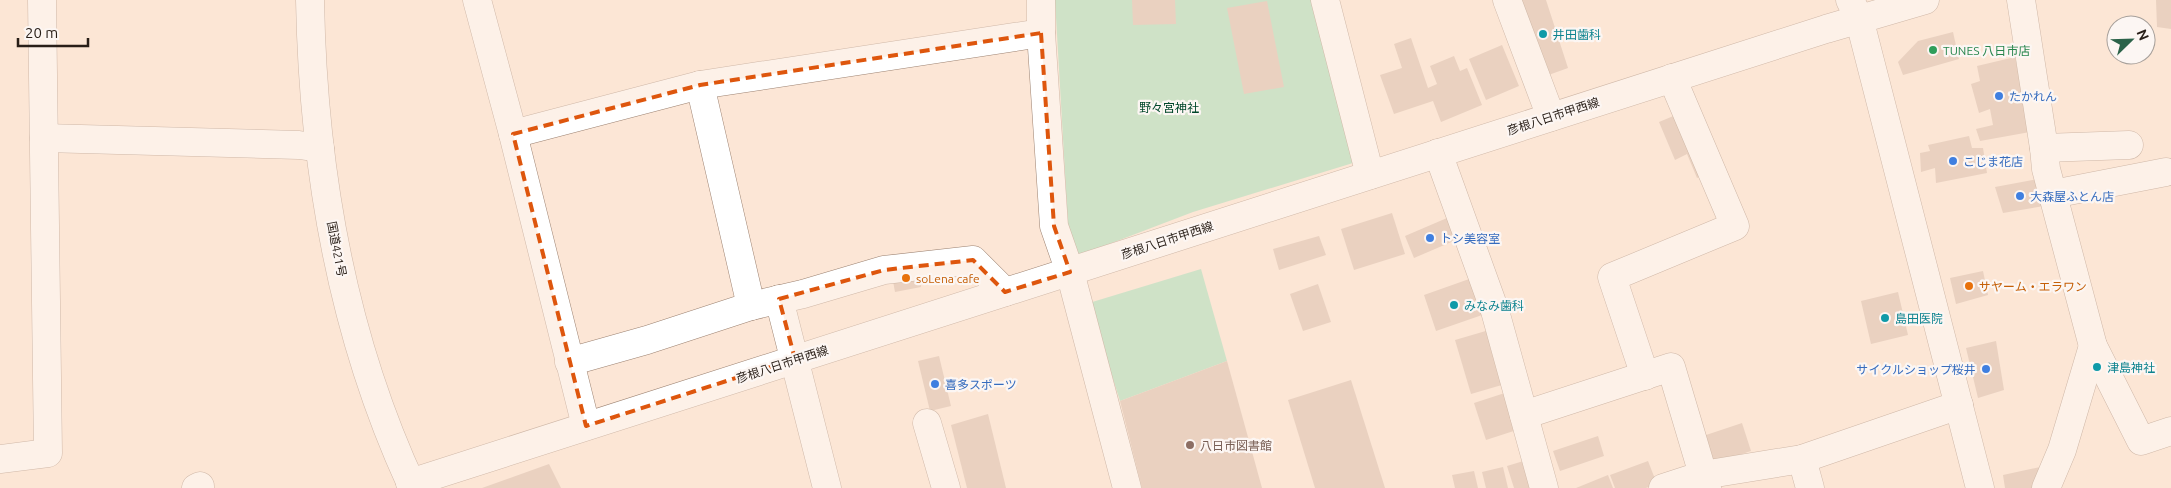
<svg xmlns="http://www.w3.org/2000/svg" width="2171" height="488" viewBox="0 0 2171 488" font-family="Ubuntu,'Noto Sans JP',sans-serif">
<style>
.green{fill:#9addb7}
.building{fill:#d4b9a6}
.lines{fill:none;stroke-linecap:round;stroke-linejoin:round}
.minor-casing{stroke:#9c8271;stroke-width:29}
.major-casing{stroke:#9c8271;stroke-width:29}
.highway-casing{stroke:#9c8271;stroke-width:29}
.minor{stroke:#fff;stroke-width:28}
.major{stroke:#fff;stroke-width:28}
.highway{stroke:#fff;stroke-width:28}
.marked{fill:none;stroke:#de560d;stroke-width:4;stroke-dasharray:10 6;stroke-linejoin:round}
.culture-dot{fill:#0f9aa8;stroke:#fcf6f3;stroke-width:2}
.leisure-dot{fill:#2e9e5b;stroke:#fcf6f3;stroke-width:2}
.shop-dot{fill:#3f7fe0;stroke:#fcf6f3;stroke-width:2}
.food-dot{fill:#e8710a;stroke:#fcf6f3;stroke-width:2}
.education-dot{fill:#8d6e63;stroke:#fcf6f3;stroke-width:2}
.labels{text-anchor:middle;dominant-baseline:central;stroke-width:4.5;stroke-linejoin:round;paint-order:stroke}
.culture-label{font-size:12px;fill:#0d838f;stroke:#fcf6f3;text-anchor:start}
.leisure-label{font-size:12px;fill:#27864d;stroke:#fcf6f3;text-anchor:start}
.shop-label{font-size:12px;fill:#366cbe;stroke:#fcf6f3;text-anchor:start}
.park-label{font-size:12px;fill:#00472a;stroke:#fcf6f3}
.street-label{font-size:12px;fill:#281e17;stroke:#fcf6f3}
.food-label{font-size:12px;fill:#c56008;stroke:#fcf6f3;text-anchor:start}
.education-label{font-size:12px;fill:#785e54;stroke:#fcf6f3;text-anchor:start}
</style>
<rect width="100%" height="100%" fill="#fce6d6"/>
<g class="green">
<path d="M1055 0H1325L1366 159 1193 212 1070 259Z"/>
<path d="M1201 269 1227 361 1120 401 1089 303Z"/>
</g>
<g class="building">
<path d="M1132 0H1175L1176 24 1133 25Z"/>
<path d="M1518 0H1546L1568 68 1543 77Z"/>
<path d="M2156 0H2171V29L2157 27Z"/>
<path d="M1267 1 1284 87 1244 94 1227 8Z"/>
<path d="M1953 32 1959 59 1903 75 1898 62 1918 41Z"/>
<path d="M1411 38 1428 88 1437 84 1430 66 1454 56 1460 71 1467 68 1482 105 1441 122 1433 101 1394 114 1380 75 1402 68 1394 44Z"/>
<path d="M1502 45 1519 86 1486 100 1469 59Z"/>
<path d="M2015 57 2030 132 1980 141 1976 129 1993 125 1990 109 1979 113 1971 84 1980 81 1977 66Z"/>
<path d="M1683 112 1709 172 1697 178 1687 154 1675 160 1659 122Z"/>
<path d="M1969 136 1972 148H1983L1987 173 1936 183 1935 168 1921 172 1920 153 1930 151 1928 145Z"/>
<path d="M2038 179 2044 206 2003 213 1995 187Z"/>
<path d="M1392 213 1405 254 1354 270 1341 229Z"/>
<path d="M1447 218 1456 240 1414 258 1405 236Z"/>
<path d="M1319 236 1326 255 1279 270 1273 249Z"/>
<path d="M919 266 921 287 895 292 891 270Z"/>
<path d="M1983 271 1988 295 1956 304 1950 278Z"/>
<path d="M1472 278 1485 314 1436 331 1424 295Z"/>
<path d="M1318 284 1331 322 1303 331 1290 294Z"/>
<path d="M1898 292 1908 335 1871 344 1861 301Z"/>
<path d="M1496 328 1512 382 1471 394 1455 340Z"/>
<path d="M1996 341 2004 390 1978 398 1966 348Z"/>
<path d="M939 356 951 406 930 411 918 361Z"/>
<path d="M1227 361 1262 488H1142L1120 401Z"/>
<path d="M1351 380 1385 488H1315L1288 400Z"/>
<path d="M1514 390 1526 427 1486 440 1474 403Z"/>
<path d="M988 414 1006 488H967L951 425Z"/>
<path d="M1742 423 1751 451 1706 466 1697 438Z"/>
<path d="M1598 436 1604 456 1560 471 1553 451Z"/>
<path d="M1527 460 1536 488H1514L1507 466Z"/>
<path d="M1648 461 1657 484 1646 488H1615L1610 475Z"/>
<path d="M549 464 561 488H482Z"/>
<path d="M2045 466 2037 488H2005L2003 475Z"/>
<path d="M1503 467 1508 488H1486L1482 472Z"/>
<path d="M1474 471 1478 488H1455L1452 475Z"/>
<path d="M1608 475 1613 488H1576Z"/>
</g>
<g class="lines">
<g class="minor-casing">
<g id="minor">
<path d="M477 0 513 134 586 426"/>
<path d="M1041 0V33L1054 226 1070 272 1127 488"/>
<path d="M1325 0 1370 175"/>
<path d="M1507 0 1551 117"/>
<path d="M1850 0 1859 18 1980 488"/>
<path d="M2021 0 2044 148 2046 169 2093 346 2141 441 2171 431"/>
<path d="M700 85 751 306"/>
<path d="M513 134 700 85 1041 33"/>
<path d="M44 138 299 145 320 148"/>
<path d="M2044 148 2129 145"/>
<path d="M1438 153 1495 311 1544 488"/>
<path d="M2053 194 2166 172"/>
<path d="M779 299 827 488"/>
<path d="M569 362 647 340 751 306 803 294 884 270 973 260 1005 292"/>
<path d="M1645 376 1612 277 1735 226 1672 78"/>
<path d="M1524 415 1671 367 1707 488"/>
<path d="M927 423 946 488"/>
<path d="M0 459 48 453 42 0"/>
<path d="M1802 459 1810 488"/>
<path d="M196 488 200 486V488"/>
<path d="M1663 488 1703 475 1802 459 1959 405"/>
<path d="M2046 488 2062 450 2093 346"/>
</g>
</g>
<g class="major-casing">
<path id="major" d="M410 483 1826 29 1925 0"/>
</g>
<g class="highway-casing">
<path id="highway" d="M310 0C313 167 342 336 413 488"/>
</g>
<use href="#minor" class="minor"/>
<use href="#major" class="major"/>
<use href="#highway" class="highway"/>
</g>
<path d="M0 0H2171V488H0ZM1041 33 1054 226 1070 272 1005 292 973 260 884 270 779 299 795 359 586 426 513 134 700 85Z" fill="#fce6d6" fill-opacity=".55" fill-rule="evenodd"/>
<path class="marked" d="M1041 33 1054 226 1070 272 1005 292 973 260 884 270 779 299 795 359 586 426 513 134 700 85Z"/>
<g class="culture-dot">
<circle cx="1543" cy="34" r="5"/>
<circle cx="1454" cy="305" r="5"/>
<circle cx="1885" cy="318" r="5"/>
<circle cx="2097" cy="367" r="5"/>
</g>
<circle class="leisure-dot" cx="1933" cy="50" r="5"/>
<g class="shop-dot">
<circle cx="1999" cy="96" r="5"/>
<circle cx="1953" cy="161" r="5"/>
<circle cx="2020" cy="196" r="5"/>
<circle cx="1430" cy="238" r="5"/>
<circle cx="1986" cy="369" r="5"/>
<circle cx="935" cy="384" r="5"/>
</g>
<g class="food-dot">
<circle cx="906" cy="278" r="5"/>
<circle cx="1969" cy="286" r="5"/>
</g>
<circle class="education-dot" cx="1190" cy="445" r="5"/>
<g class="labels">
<g class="culture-label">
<text x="1553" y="34">井田歯科</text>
<text x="1464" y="305">みなみ歯科</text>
<text x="1895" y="318">島田医院</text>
<text x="2107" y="367">津島神社</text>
</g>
<g class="leisure-label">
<text x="1943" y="50">TUNES 八日市店</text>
</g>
<g class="shop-label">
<text x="2009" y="96">たかれん</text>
<text x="1963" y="161">こじま花店</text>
<text x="2030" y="196">大森屋ふとん店</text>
<text x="1440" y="238">トシ美容室</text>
<text x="1976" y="369" text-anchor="end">サイクルショップ桜井</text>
<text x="945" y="384">喜多スポーツ</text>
</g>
<g class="park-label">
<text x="1169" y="107">野々宮神社</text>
</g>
<g class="street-label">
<text transform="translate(1553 116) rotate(-18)">彦根八日市甲西線</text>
<text transform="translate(1167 240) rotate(-18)">彦根八日市甲西線</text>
<text transform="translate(337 249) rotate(79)">国道421号</text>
<text transform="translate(782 364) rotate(-18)">彦根八日市甲西線</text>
</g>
<g class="food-label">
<text x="916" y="278">soLena cafe</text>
<text x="1979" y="286">サヤーム・エラワン</text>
</g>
<g class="education-label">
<text x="1200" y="445">八日市図書館</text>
</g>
</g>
<g transform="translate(2131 40) rotate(67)"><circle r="24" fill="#fcf6f3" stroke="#a7a09b"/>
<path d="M0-4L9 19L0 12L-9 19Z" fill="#2b6249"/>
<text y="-8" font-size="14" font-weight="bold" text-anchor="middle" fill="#281e17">N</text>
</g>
<path d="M18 38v8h70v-8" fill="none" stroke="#281e17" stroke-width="2.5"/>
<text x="25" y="38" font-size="15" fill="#281e17" stroke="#fcf6f3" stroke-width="4" paint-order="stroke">20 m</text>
</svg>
